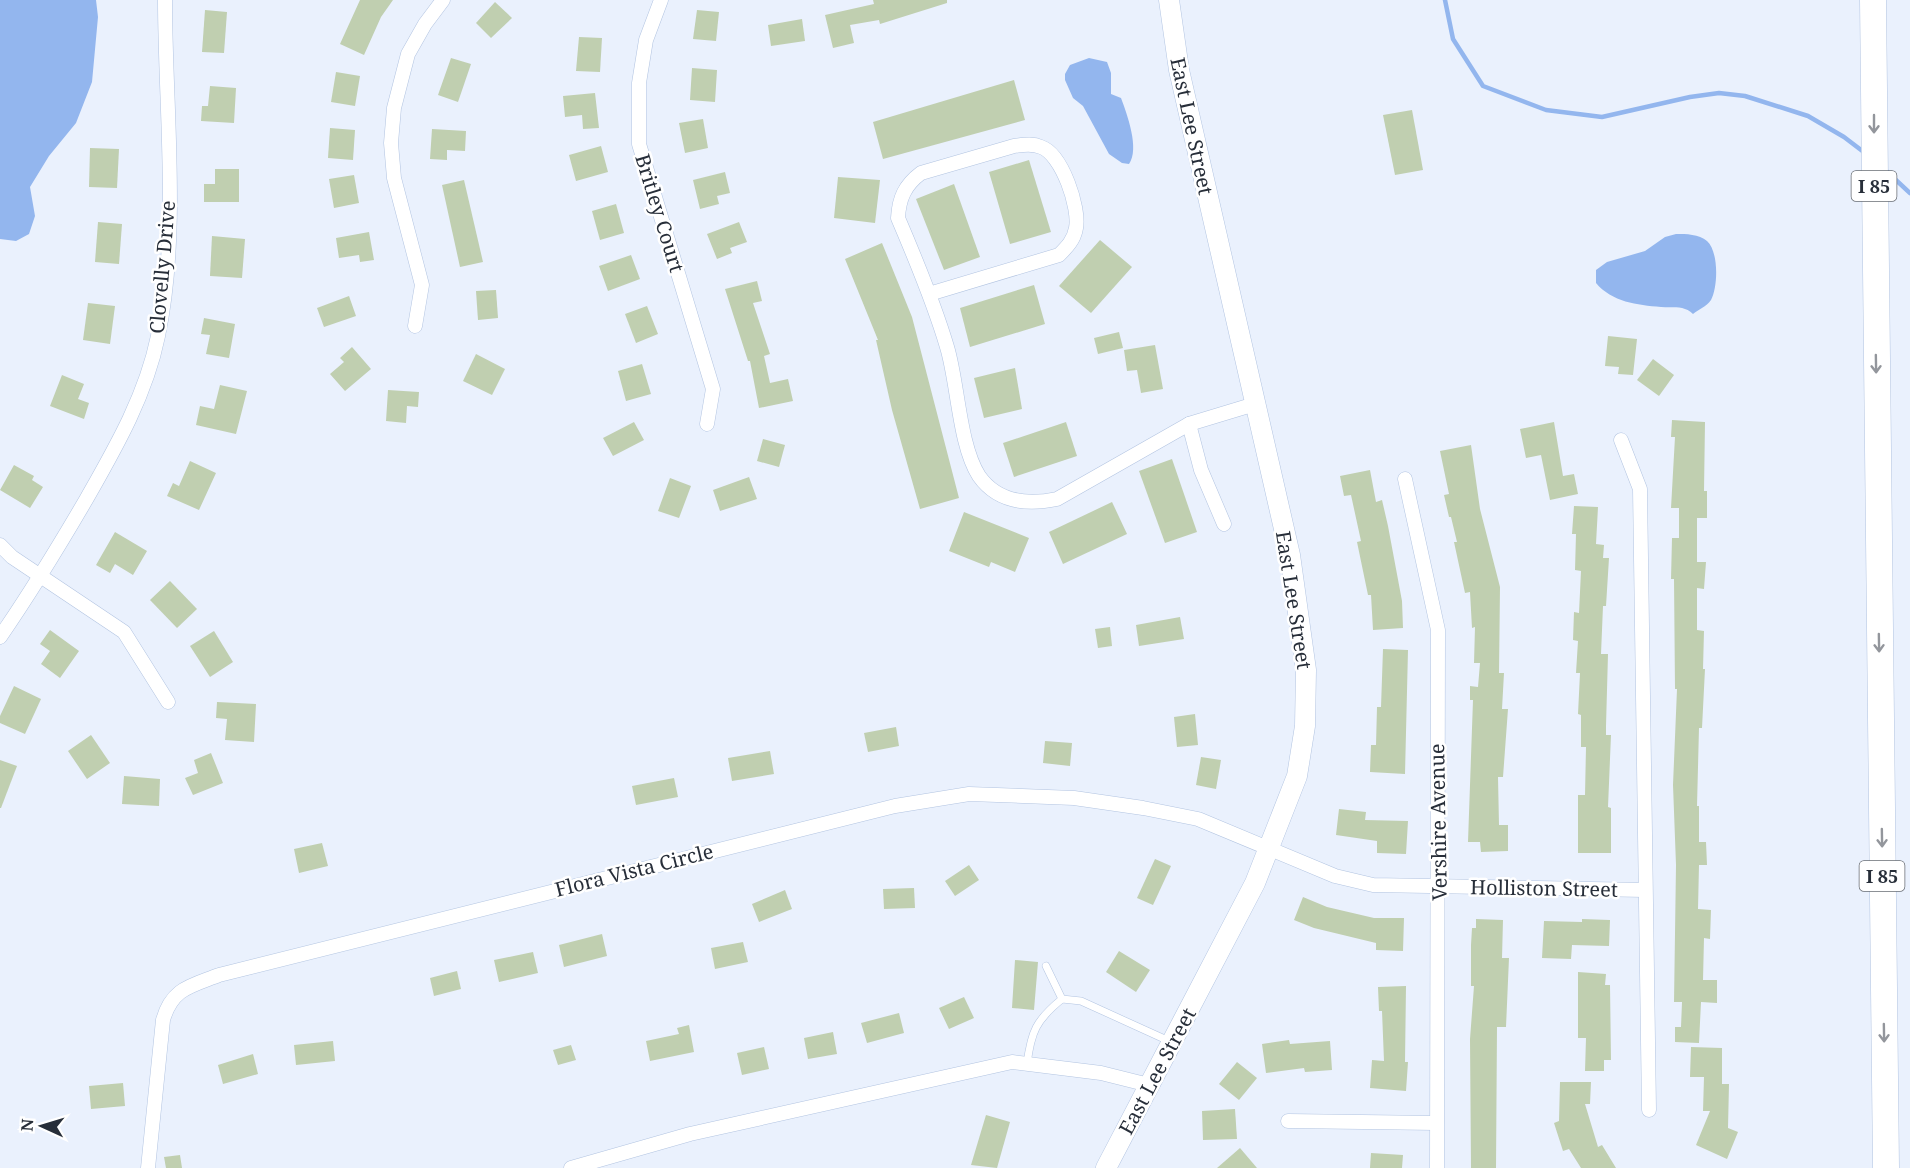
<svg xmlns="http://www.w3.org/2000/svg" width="1910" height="1168" viewBox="0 0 1910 1168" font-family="'Noto Serif',serif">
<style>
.water{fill:#93b6ee}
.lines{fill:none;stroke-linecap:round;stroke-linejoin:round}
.stream{stroke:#93b6ee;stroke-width:4.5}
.building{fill:#c0cfb0}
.lane-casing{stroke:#b2c4e1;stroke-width:8}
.street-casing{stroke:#b2c4e1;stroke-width:15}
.secondary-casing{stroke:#b2c4e1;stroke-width:21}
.highway-casing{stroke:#b2c4e1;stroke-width:27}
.lane{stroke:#fff;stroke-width:7}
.street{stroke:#fff;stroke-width:14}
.secondary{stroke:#fff;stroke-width:20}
.highway{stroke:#fff;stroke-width:26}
.oneway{stroke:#93969c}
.labels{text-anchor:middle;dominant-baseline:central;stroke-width:5;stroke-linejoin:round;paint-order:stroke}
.shield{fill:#fff;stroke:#686d74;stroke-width:1.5}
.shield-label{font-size:18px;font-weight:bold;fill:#272e39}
.street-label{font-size:20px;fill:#272e39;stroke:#fff}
</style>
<rect width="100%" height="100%" fill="#eaf1fd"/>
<g class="water">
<path d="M0 0H96L98 17 92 82 76 123 49 156 30 187 35 216 29 234 16 241 0 239Z"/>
<path d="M1089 58 1107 62 1111 73V94L1121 98C1127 114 1140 149 1129 164L1122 163 1109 154 1083 106 1073 98 1065 80V74L1070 65Z"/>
<path d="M1676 234C1686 234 1699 234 1707 241 1719 252 1718 287 1711 300 1706 307 1699 309 1693 314 1684 305 1673 308 1661 307 1637 305 1612 302 1596 283V270L1607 262 1645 251 1665 237Z"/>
</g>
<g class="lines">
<g class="stream">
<path d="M1445 0 1453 39 1483 86 1546 110 1602 117 1690 97 1719 93 1745 96 1808 116 1844 137 1865 153"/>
<path d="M1883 168 1910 193"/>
</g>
</g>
<g class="building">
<path d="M360 0H393L381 17 364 55 340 44Z"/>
<path d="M873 0H947V3L880 24 879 20 850 25 854 43 833 48 825 15 874 4Z"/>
<path d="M495 2 512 18 491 38 476 23Z"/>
<path d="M205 10 227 12 224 53 202 52Z"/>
<path d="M697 10 719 12 716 41 693 39Z"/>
<path d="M802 19 805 41 771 46 768 25Z"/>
<path d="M579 37 602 38 600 72 576 71Z"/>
<path d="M451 58 471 64 458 102 438 95Z"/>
<path d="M692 68 717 70 715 102 690 100Z"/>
<path d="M336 72 360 76 355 106 331 102Z"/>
<path d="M1014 80 1025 120 883 159 873 122Z"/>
<path d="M210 86 236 88 234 123 201 121 202 106H208Z"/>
<path d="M595 93 599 128 583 129 582 115 565 117 563 96Z"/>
<path d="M1412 110 1423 170 1395 175 1383 115Z"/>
<path d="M703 119 708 148 685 153 679 123Z"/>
<path d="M330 128 355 130 353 160 328 158Z"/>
<path d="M432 129 466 131 465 151 447 150V160L430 159Z"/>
<path d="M601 146 608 172 576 181 569 155Z"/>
<path d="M90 148 119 149 117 188 89 187Z"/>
<path d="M1029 160 1051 232 1010 244 989 172Z"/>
<path d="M215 169H239V202H204V184H215Z"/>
<path d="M725 172 730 193 717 196 719 204 700 209 693 180Z"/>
<path d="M354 175 359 203 334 208 329 179Z"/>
<path d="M838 177 880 180 875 223 834 218Z"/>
<path d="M464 180 483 262 460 267 442 185Z"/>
<path d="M954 184 980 257 944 270 916 199Z"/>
<path d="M616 204 624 233 600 240 592 211Z"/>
<path d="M98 222 122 224 119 264 95 262Z"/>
<path d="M739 222 747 242 730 248 732 253 717 259 707 234Z"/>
<path d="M369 232 374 260 360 262 359 255 339 258 336 238Z"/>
<path d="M212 236 245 239 242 278 210 276Z"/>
<path d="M1100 240 1132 267 1091 313 1059 286Z"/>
<path d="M882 243 912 317 959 498 920 509 892 410 876 340H878L845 259Z"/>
<path d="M631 255 640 279 608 291 599 266Z"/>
<path d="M757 281 762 301 753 303 770 354 764 356 770 383 788 379 793 401 759 408 750 361H748L725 289Z"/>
<path d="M1034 285 1045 324 970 347 960 308Z"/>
<path d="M496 290 498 318 478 320 476 291Z"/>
<path d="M349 296 356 316 324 327 317 308Z"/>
<path d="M88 303 115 306 110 344 83 340Z"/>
<path d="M647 306 658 334 636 343 625 314Z"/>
<path d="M204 318 235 324 229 358 206 354 210 335 201 334Z"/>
<path d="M1119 332 1123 348 1098 354 1094 338Z"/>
<path d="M1608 336 1637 339 1633 375 1618 374 1619 367 1605 366Z"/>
<path d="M1155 345 1163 389 1141 393 1137 370 1127 371 1124 350Z"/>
<path d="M352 347 371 369 345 391 330 374 344 362 340 358Z"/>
<path d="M476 354 505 369 492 395 463 381Z"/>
<path d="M1653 359 1674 375 1659 396 1637 380Z"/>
<path d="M642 364 651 394 626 401 618 371Z"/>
<path d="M1015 368 1022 409 984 418 974 378Z"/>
<path d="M62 375 84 384 78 399 89 403 84 419 50 406Z"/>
<path d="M220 385 247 391 236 434 196 425 200 406 214 409Z"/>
<path d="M388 390 419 392 418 407 407 406 406 423 386 421Z"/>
<path d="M1672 420 1705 422 1704 491H1707V518H1697V562H1706L1704 589 1697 588V630L1704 631 1703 669H1705L1702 728H1699L1697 806H1699V842H1706L1707 865H1699L1698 909 1711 910 1710 939 1704 938 1703 980H1717V1003L1701 1002 1699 1043 1675 1042V1027H1681L1682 1002H1674L1676 865 1673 785 1677 689H1675L1674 579H1671L1672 538H1679V508H1671L1675 437H1671Z"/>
<path d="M634 422 644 440 613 456 603 438Z"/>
<path d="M1066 422 1077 456 1014 477 1003 443Z"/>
<path d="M1554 422 1563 476 1574 474 1578 494 1550 500 1541 455 1526 458 1520 429Z"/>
<path d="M763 439 785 445 779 467 757 461Z"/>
<path d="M1471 445 1480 509 1500 587 1499 673H1504L1502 709H1508L1503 777H1498L1499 825H1508V851L1481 852 1480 842H1468L1473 700H1470V686L1478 687 1480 663H1474L1475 627 1472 628 1470 592 1465 593 1454 542H1457L1451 517H1449L1444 495 1449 494 1440 451Z"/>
<path d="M1172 459 1197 532 1165 543 1139 471Z"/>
<path d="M190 461 216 473 199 510 167 496 173 483 179 486Z"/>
<path d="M14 465 34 476 32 480 43 487 30 508 0 490Z"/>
<path d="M1370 470 1376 502 1382 500 1388 526 1402 601 1403 628 1373 630 1371 595H1368L1357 542 1361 541 1351 495 1344 496 1340 476Z"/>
<path d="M749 477 757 499 720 511 713 490Z"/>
<path d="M670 478 691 486 679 518 658 511Z"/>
<path d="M1112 502 1127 534 1063 564 1049 532Z"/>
<path d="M1574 506 1598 507 1596 544 1604 545 1603 558H1609L1606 606H1603L1601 654H1608L1606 726V735H1611L1608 807 1611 808V853H1578V795H1585L1586 747H1581V715L1578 714 1580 673H1576L1578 641 1573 640 1574 612 1579 613 1581 571 1575 570 1576 534H1572Z"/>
<path d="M964 512 1029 538 1015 572 991 562 989 567 949 551Z"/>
<path d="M115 532 147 551 133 575 115 564 110 573 96 565Z"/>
<path d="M170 581 197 609 177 628 150 600Z"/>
<path d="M1180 617 1184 639 1139 646 1136 625Z"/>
<path d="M1110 627 1112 646 1098 648 1095 629Z"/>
<path d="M50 630 79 651 60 678 41 664 50 651 40 644Z"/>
<path d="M214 631 233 662 210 677 190 646Z"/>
<path d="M1383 649 1408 650 1405 774 1370 772 1371 745H1376L1377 707H1381Z"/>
<path d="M14 686 41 699 25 734 0 723V716Z"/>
<path d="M217 702 256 704 254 742 225 740 227 719 216 718Z"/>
<path d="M1195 714 1198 745 1177 747 1174 717Z"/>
<path d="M896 727 899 746 868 752 864 733Z"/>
<path d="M91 735 110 763 87 779 68 751Z"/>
<path d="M1045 741 1072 743 1070 766 1043 763Z"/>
<path d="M770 751 774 774 732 781 728 758Z"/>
<path d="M211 753 223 783 193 795 185 778 198 773 194 760Z"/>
<path d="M1201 757 1221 760 1216 789 1196 785Z"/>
<path d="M0 760 17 766 1 808H0Z"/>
<path d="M124 776 160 779 159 806 122 804Z"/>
<path d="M674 778 678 797 636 805 632 786Z"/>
<path d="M1339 809 1366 812 1365 820 1408 821 1406 854 1377 853V841L1336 835Z"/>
<path d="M322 843 328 866 299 873 294 849Z"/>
<path d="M1155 859 1171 866 1153 905 1137 898Z"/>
<path d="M969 865 979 880 955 896 945 881Z"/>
<path d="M914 888 915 908 884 909 883 889Z"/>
<path d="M785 890 792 909 759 922 752 904Z"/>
<path d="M1303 897 1327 907 1374 918H1404L1403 951 1376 950V943L1314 928 1294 920Z"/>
<path d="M1476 919 1503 920 1502 958H1509L1506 1027H1497L1496 1168H1471L1470 1039 1474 986H1471V945L1472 928H1476Z"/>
<path d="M1582 919 1610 920 1609 946 1572 945 1571 959 1542 958 1544 921 1582 922Z"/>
<path d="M602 934 607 956 564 967 559 945Z"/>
<path d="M743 942 748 962 715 969 711 948Z"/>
<path d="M1119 951 1150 970 1136 992 1106 972Z"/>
<path d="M533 952 538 973 499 982 494 960Z"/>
<path d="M1015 960 1038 962 1034 1010 1012 1008Z"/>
<path d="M457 971 461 989 434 996 430 978Z"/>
<path d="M1578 972 1606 974 1605 985H1610L1611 1060H1604V1071H1585L1586 1038H1578Z"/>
<path d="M1406 986 1405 1062H1408L1406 1091 1370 1088 1372 1060 1384 1061 1382 1011H1379L1378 987Z"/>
<path d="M964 997 974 1018 949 1029 939 1008Z"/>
<path d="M899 1013 904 1033 867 1043 861 1023Z"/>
<path d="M689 1025 694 1052 650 1061 646 1041 679 1034 677 1028Z"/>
<path d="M833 1032 837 1054 808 1059 804 1038Z"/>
<path d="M1289 1040 1290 1044 1330 1041 1332 1070 1305 1072 1304 1068 1266 1073 1262 1044Z"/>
<path d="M333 1041 335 1061 296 1065 294 1045Z"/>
<path d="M571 1045 576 1060 558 1065 553 1050Z"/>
<path d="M764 1047 769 1069 742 1075 737 1053Z"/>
<path d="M1691 1047 1722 1048V1084H1729L1728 1128 1738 1132 1727 1159 1696 1145 1710 1111H1703L1704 1077H1690Z"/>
<path d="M253 1054 258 1074 223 1084 218 1065Z"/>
<path d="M1237 1062 1257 1078 1239 1100 1219 1084Z"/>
<path d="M1560 1082H1591L1590 1104H1585L1598 1147 1602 1145 1616 1168H1581L1569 1149 1563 1151 1554 1123 1559 1121Z"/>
<path d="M123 1083 125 1106 91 1109 89 1086Z"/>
<path d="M1235 1109 1237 1139 1203 1140 1202 1111Z"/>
<path d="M986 1115 1010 1122 997 1168 971 1165Z"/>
<path d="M1240 1148 1257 1168H1217Z"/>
<path d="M1371 1153 1403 1155 1402 1168H1370Z"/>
<path d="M180 1155 182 1168H166L164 1157Z"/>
</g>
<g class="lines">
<g class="lane-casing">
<g id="lane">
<path d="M1046 966 1062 999"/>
<path d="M1027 1064C1031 1032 1036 1020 1062 999L1081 1001 1169 1041"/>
</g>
</g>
<g class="street-casing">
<g id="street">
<path d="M661 0 646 40 639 83V144L713 389 707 424"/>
<path d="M929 294 1059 255C1067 247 1074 240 1076 228 1080 208 1062 154 1041 147 1032 143 1023 145 1014 146L921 173C905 185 899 198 898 218 916 260 934 303 947 347 958 383 959 445 979 476 998 503 1028 505 1057 499L1189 424 1255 404"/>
<path d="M415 326 422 285 394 178 391 143 394 108 408 54 425 24 443 0"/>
<path d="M1189 424 1201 470 1224 524"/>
<path d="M1621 440 1640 489 1649 1110"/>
<path d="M1405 479 1438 630 1437 1168"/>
<path d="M0 545 12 557 124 632 168 702"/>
<path d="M0 637C31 592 59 546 87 498 116 447 146 395 158 336 180 231 165 108 165 0"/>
<path d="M1288 1121 1436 1123"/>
<path d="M148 1168 163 1020C172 988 191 986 219 975L895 806 969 794 1074 798 1143 808 1198 819 1335 876 1373 885 1645 890"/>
<path d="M571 1168 690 1134 1012 1062 1101 1073 1149 1085"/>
</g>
</g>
<g class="secondary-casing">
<path id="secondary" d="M1106 1168 1255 883 1297 776 1305 726 1306 670 1290 555 1179 70 1169 0"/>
</g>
<g class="highway-casing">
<path id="highway" d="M1873 0 1886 1168"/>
</g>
<use href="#lane" class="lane"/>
<use href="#street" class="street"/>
<use href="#secondary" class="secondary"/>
<use href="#highway" class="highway"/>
</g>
<defs><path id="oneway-shaft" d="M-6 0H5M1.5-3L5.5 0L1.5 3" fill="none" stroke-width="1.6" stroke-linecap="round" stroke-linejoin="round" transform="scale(1.5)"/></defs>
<g class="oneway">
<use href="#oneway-shaft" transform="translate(1874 124) rotate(90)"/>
<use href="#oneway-shaft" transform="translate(1876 364) rotate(89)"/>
<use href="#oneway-shaft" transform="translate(1879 643) rotate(89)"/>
<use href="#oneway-shaft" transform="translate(1882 838) rotate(89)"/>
<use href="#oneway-shaft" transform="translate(1884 1033) rotate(89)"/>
</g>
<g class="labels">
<g class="shield">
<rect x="1851.5" y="171" width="45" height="30" rx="4.5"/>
<rect x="1859.5" y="861" width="45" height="30" rx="4.5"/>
</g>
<g class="shield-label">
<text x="1874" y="186">I 85</text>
<text x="1882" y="876">I 85</text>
</g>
<g class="street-label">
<text transform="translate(1192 126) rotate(78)">East Lee Street</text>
<text transform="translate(660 213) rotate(73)">Britley Court</text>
<text transform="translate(162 267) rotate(-85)">Clovelly Drive</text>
<text transform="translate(1294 600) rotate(81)">East Lee Street</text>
<text transform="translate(1438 822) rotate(-91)">Vershire Avenue</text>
<text transform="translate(634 870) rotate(-14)">Flora Vista Circle</text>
<text transform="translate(1544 888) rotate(1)">Holliston Street</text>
<text transform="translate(1157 1071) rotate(-62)">East Lee Street</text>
</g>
</g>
<g transform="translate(42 1126) rotate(274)" stroke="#ffffff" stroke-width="4.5" paint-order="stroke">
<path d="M0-4.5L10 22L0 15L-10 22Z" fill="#272e39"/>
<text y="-9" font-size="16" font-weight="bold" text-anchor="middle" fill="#272e39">N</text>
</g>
</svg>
